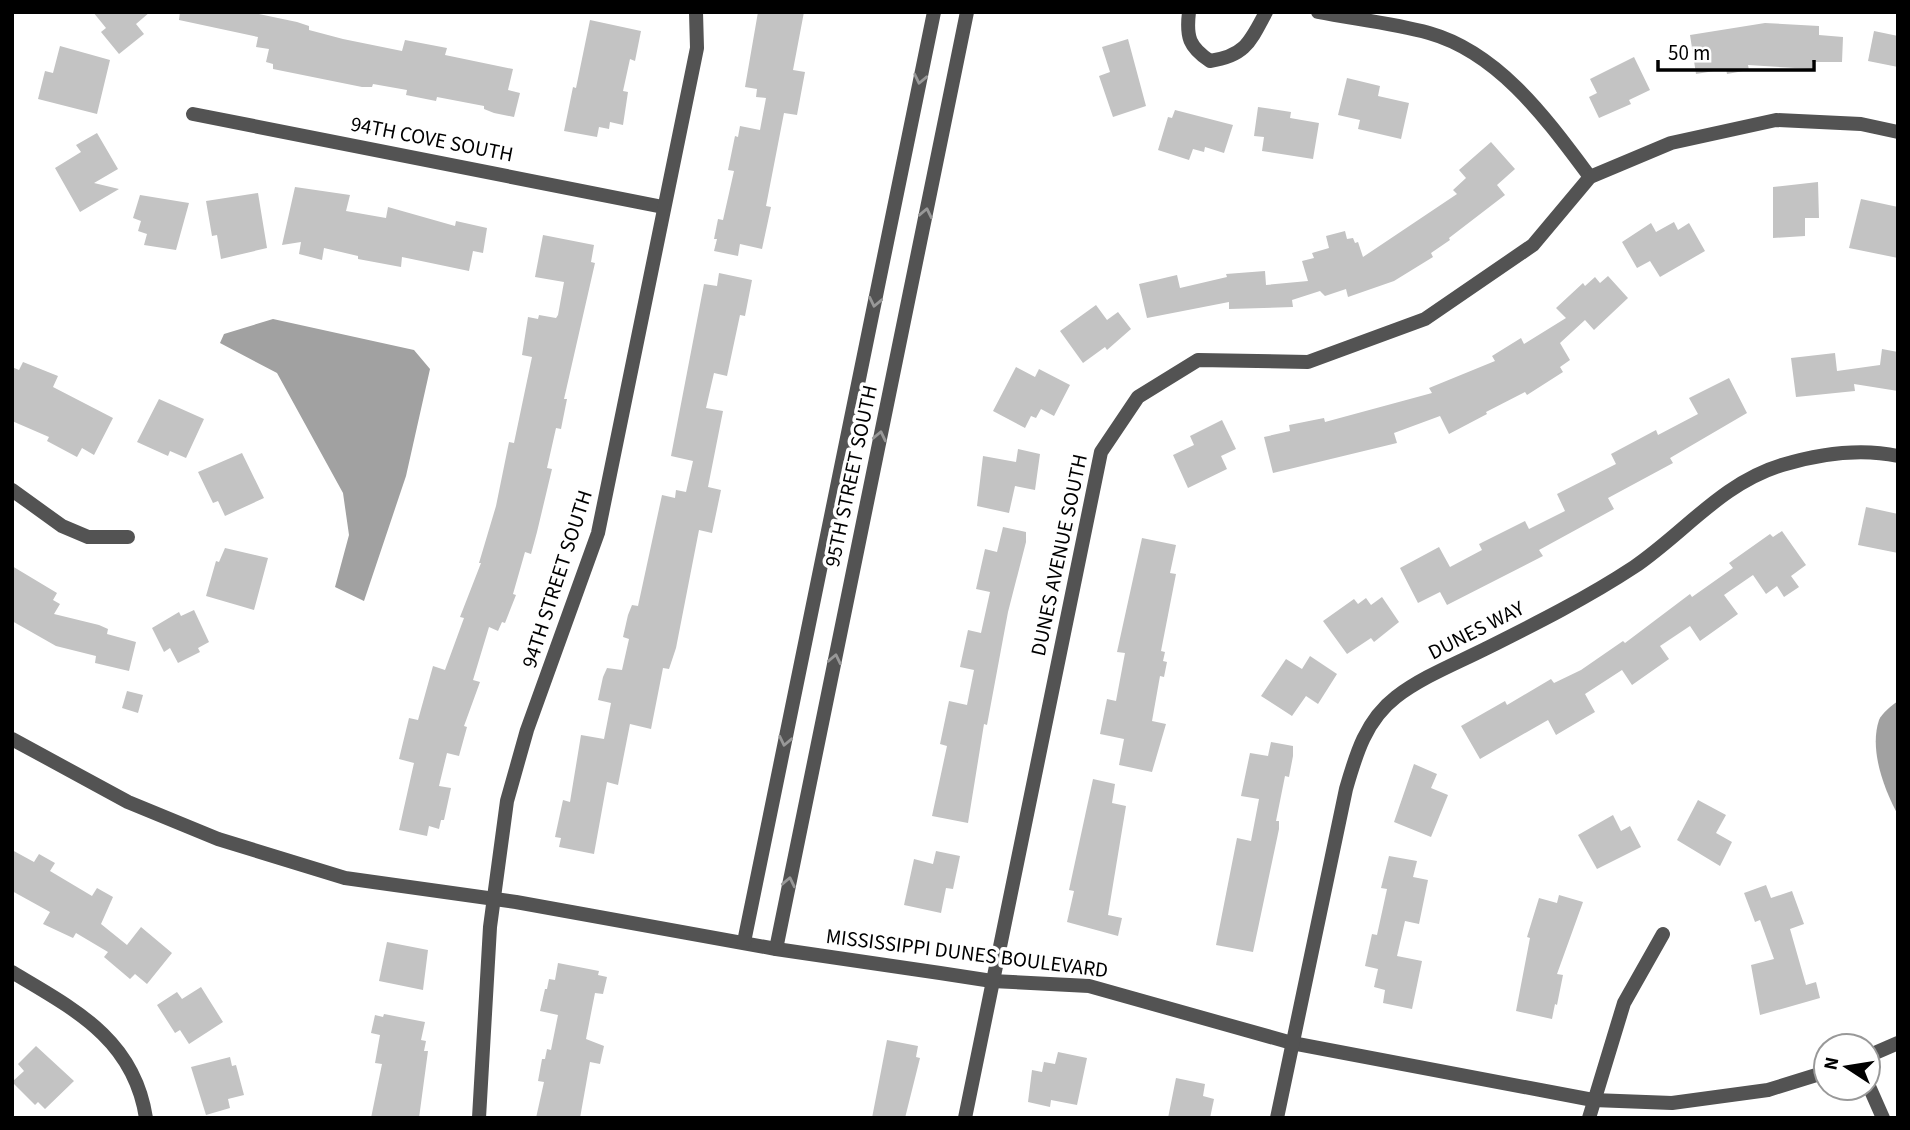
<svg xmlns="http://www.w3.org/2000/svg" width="1910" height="1130" viewBox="0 0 1910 1130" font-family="'Source Sans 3',sans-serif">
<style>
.water{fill:#a1a1a1}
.building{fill:#c3c3c3}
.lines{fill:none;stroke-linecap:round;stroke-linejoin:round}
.street{stroke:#535353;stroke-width:14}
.oneway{stroke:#989898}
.labels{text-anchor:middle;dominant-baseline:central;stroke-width:7;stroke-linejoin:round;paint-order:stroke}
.street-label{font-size:21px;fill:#000;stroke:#fff}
</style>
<rect width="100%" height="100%" fill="#fff"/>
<g class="water">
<path d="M273 319 414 350 430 369 406 476 364 601 335 587 349 535 343 493 277 373 220 343 224 334Z"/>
<path d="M1898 701V815C1884 789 1869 750 1879 720 1882 713 1892 705 1898 701Z"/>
</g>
<g class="building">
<path d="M93 12H150L136 24 144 34 119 54 101 32 106 28Z"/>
<path d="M180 12H249L297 22 309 26V30L343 39 402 51 405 40 447 48 445 55 513 69 508 90 520 93 514 117 494 113 484 109V106L437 97 436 101 406 95 407 90 373 84 372 87H362L273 69V64L266 62 269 49 256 47 258 37 179 20Z"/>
<path d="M758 12H804L793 70 805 72 797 115 784 113 766 206 771 207 762 249 740 244 738 256 714 251 717 239H714L718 219 723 220 734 171 728 170 735 136 738 137 740 126 760 130 766 98 756 97 757 89 745 87Z"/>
<path d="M590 20 641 31 635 61 630 59 623 91 628 92 623 125 610 122 609 129 599 127 597 137 564 131 573 87 576 88Z"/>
<path d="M1765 23 1819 26V35L1843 37 1842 62H1812V69L1748 65 1749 70 1727 74 1726 69 1696 74 1690 35Z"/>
<path d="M1874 31 1898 36V67L1868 61Z"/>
<path d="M1128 39 1146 106 1113 117 1099 76 1110 72 1102 47Z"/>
<path d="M60 46 110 60 97 114 38 99 45 71 53 73Z"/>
<path d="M1634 57 1650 90 1629 100 1631 104 1599 118 1589 97 1597 93 1590 79Z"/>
<path d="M1347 78 1380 86 1378 96 1409 103 1401 139 1358 129 1360 120 1338 115Z"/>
<path d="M1258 107 1291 112 1290 118 1319 123 1313 159 1262 151 1264 137 1254 136Z"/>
<path d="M1175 110 1233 125 1224 153 1205 147 1204 152 1193 149 1189 160 1158 150 1168 117 1172 118Z"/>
<path d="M97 133 118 169 94 183 119 189 80 212 55 168 81 152 76 145Z"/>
<path d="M1491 142 1515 169 1497 185 1505 195 1449 238 1450 240 1431 253 1433 257 1394 281 1348 297 1346 289 1325 296 1320 291 1292 300 1293 307 1229 309V302L1147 318 1139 284 1177 275 1180 288 1227 277 1226 274 1265 271 1266 285 1308 281 1302 261 1314 258 1312 253 1329 248 1326 236 1345 231 1347 239 1353 238 1355 243 1358 242 1363 257 1457 194 1453 190 1466 178 1459 170Z"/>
<path d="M1818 182 1819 218H1805V236L1773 238V187Z"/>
<path d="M295 187 350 195 346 211 386 218 388 207 455 226 456 221 487 228 483 253 473 251 469 271 402 257 401 267 358 259V256L324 248 322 260 299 254 301 242 282 245Z"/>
<path d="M258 193 267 248 221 259 217 235 212 236 206 201Z"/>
<path d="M140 195 189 203 176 250 144 245 147 234 138 231 141 221 133 218Z"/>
<path d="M1861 199 1898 207V258L1849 248Z"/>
<path d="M1674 222 1678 230 1689 223 1705 251 1660 277 1650 261 1637 268 1622 242 1651 223 1656 232Z"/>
<path d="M543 235 594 245 591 262 595 263 564 399H567L561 429 556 428 547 468 552 469 537 532 531 554 525 552 513 594 516 595 505 623 502 622 498 631 489 627 473 680 480 682 464 726 467 727 459 756 447 753 439 786 451 788 444 820H441L439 829 429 826 427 836 399 830 414 763 399 759 409 718 418 720 433 666 445 670 464 618 460 617 481 563H479L496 506 509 442 514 443 532 357 522 355 528 317 538 319 539 315 556 318 558 315 564 282 535 277Z"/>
<path d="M719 273 752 280 745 316 740 315 727 376 714 373 706 408 723 411 708 487 721 490 712 533 699 530 676 648 669 669 663 668 651 729 630 724 618 785 607 782 594 854 559 847 561 838 555 837 563 800 570 802 581 735 604 739 611 703 598 700 603 677 607 668 622 670 629 639 623 637 628 615 632 605 638 606 662 495 675 498 676 490 686 492 693 461 671 456 704 284 717 286Z"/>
<path d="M1608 276 1628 298 1594 330 1585 320 1560 343 1570 360 1560 367 1563 372 1527 395 1525 392 1486 412 1487 414 1449 434 1440 416 1394 433 1397 443 1273 473 1264 437 1290 431 1289 425 1324 418 1325 422 1432 393 1429 388 1495 361 1492 356 1521 338 1524 344 1566 318 1556 308 1583 283 1585 286 1595 277 1600 283Z"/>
<path d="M1096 305 1107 320 1118 312 1131 329 1107 350 1105 347 1083 363 1060 331Z"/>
<path d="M1882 349 1898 352V391L1854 384 1855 391 1796 397 1791 358 1835 353 1837 371 1880 365Z"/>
<path d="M23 362 58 376 53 387 113 418 94 455 82 448 77 457 47 441 49 437 12 421V367L19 370Z"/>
<path d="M1016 367 1035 377 1039 369 1070 385 1054 416 1041 409 1036 418 1031 416 1025 428 993 411Z"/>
<path d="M1729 378 1747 413 1670 458 1673 463 1608 498 1614 509 1539 550 1543 556 1447 605 1440 592 1418 603 1400 568 1439 547 1450 567 1482 550 1479 544 1525 521 1529 529 1565 511 1557 494 1616 464 1611 454 1656 430 1658 435 1698 414 1689 398Z"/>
<path d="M159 399 204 419 186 458 170 451 168 456 137 442Z"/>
<path d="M1222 420 1236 449 1221 456 1227 469 1188 488 1173 455 1194 445 1190 436Z"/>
<path d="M1018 449 1040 454 1035 490 1015 486 1009 513 977 506 983 456 1016 462Z"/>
<path d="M242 453 264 498 225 516 218 501 213 503 198 472Z"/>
<path d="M1866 507 1898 514V553L1858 545Z"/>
<path d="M1003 527 1026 532V542L1008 612 987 725 984 724 968 823 932 816 947 746 940 744 949 701 967 705 974 670 960 667 968 630 981 633 990 592 976 589 985 549 997 552Z"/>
<path d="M1782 531 1806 565 1791 576 1799 587 1784 597 1777 586 1766 594 1753 575 1724 595 1738 614 1700 641 1690 626 1660 646 1669 659 1632 685 1622 670 1585 694 1595 712 1556 735 1548 720 1480 759 1461 726 1505 701 1507 705 1551 679 1554 683 1581 670 1623 641 1625 643 1690 594 1692 597 1733 568 1729 563 1770 534 1773 537Z"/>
<path d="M1142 538 1176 545 1170 573 1176 574 1161 651 1165 652 1163 661 1167 662 1164 677 1160 676 1152 721 1166 724 1152 772 1119 765 1124 739 1100 734 1107 699 1116 701 1125 653 1117 652Z"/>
<path d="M225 548 268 558 254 610 206 596 216 561 219 562Z"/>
<path d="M12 566 57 593 53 600 60 604 54 614 99 625 108 629 107 634 136 642 129 671 95 663 96 656 56 646 12 621Z"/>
<path d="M1382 597 1399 622 1374 642 1371 638 1347 654 1323 621 1354 599 1358 604 1366 598 1371 605Z"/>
<path d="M194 610 209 642 198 648 200 652 178 663 170 648 164 652 152 628 179 612 181 616Z"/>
<path d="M1310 656 1337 674 1318 704 1306 696 1292 716 1261 696 1286 659 1302 669Z"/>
<path d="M127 691 143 695 138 713 122 708Z"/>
<path d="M1271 742 1293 746V756L1289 777 1285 776 1276 821H1279V829L1253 952 1216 945 1237 838 1251 841 1259 799 1241 796 1250 753 1268 756Z"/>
<path d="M1414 764 1437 774 1431 788 1448 795 1431 837 1394 822Z"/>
<path d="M1093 779 1115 784 1112 803 1126 806 1108 915 1122 918 1118 936 1067 922 1074 891 1069 890Z"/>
<path d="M1698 800 1726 815 1716 833 1732 842 1720 866 1677 840Z"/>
<path d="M1613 815 1621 831 1630 826 1641 847 1597 869 1578 835Z"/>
<path d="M12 850 34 862 39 854 55 863 50 871 92 896 97 888 113 897 101 924 127 945 141 927 172 953 147 984 135 974 130 979 104 957 108 952 76 933 73 938 43 924 50 912 12 891Z"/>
<path d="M936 851 960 856 953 889 946 888 941 913 904 905 914 859 933 864Z"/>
<path d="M1389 856 1417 861 1413 877 1428 880 1419 924 1405 921 1397 956 1422 961 1412 1009 1383 1003 1385 990 1374 987 1378 969 1365 966 1372 934 1377 935 1387 889 1381 888Z"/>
<path d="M1766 885 1771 898 1792 891 1804 924 1790 929 1806 985 1816 982 1820 998 1760 1015 1751 965 1774 959 1760 920 1755 922 1744 893Z"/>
<path d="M1559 895 1583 902 1557 974 1563 975 1557 1005 1555 1004 1552 1019 1516 1011 1530 938 1527 937 1539 898 1557 903Z"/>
<path d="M387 942 428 950 423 990 379 981Z"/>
<path d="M558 963 599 971 598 975 607 977 603 994 595 993 586 1039 604 1046 600 1064 590 1062 580 1118H536L544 1082 538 1081 542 1059H545L547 1049 551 1050 558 1015 540 1011 545 989H547L549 979 555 980Z"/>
<path d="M201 987 223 1022 189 1044 180 1030 175 1033 157 1005 177 992 182 999Z"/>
<path d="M384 1014 425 1022 421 1040 426 1041 424 1051H428L419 1118H371L382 1064 375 1063 380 1035 371 1033 375 1015 383 1017Z"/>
<path d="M887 1040 918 1046 916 1057 920 1058 905 1118H872Z"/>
<path d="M36 1046 74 1081 45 1109 38 1102 35 1105 12 1082 24 1071 18 1064Z"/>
<path d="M1058 1052 1087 1058 1077 1105 1051 1100 1050 1107 1028 1102 1032 1070 1042 1072 1044 1062 1055 1064Z"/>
<path d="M230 1057 232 1066 236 1065 244 1095 228 1099 230 1108 206 1115 191 1067Z"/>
<path d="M1176 1078 1205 1084 1203 1096 1214 1099 1210 1118H1168Z"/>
</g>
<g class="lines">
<g class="street">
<path d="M1189 12C1186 37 1189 47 1210 61 1245 56 1250 42 1266 12"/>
<path d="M1318 12C1354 19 1393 23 1429 33 1500 53 1548 121 1590 177"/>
<path d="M193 114 663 207"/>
<path d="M12 490 62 526 88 537H128"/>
<path d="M12 739 128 802 218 839 345 878 516 902 776 949 940 973 992 981 1089 986 1292 1043 1593 1100 1672 1103 1768 1090 1826 1072"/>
<path d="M744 942 934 12"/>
<path d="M776 949 967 12"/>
<path d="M12 972C74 1009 134 1039 146 1118"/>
<path d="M1868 1056 1898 1043"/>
<path d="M1868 1084 1883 1118"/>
<path d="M479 1118 490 927 507 801 527 730 598 533 697 48 696 12"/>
<path d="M965 1118 1101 452 1138 397 1198 360 1308 362 1425 319 1533 245 1590 177 1671 143 1776 120 1861 124 1898 132"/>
<path d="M1277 1118 1346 789C1356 754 1366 720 1396 697 1422 677 1455 664 1485 649 1535 624 1587 598 1634 567 1684 533 1722 483 1782 465 1819 454 1860 448 1898 456"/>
<path d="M1589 1118 1624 1003 1663 934"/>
</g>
</g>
<defs><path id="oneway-chevron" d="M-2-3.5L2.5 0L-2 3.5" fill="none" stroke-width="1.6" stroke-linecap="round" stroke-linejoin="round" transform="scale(1.75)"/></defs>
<g class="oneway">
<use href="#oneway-chevron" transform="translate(920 79) rotate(102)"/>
<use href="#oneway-chevron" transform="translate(926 213) rotate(-78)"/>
<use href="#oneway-chevron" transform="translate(875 302) rotate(102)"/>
<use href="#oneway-chevron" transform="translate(880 436) rotate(-78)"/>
<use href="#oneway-chevron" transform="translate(835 659) rotate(-78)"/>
<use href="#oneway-chevron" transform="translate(785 741) rotate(102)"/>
<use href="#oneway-chevron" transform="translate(789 882) rotate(-78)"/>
</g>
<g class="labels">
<g class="street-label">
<text transform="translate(432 139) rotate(11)">94TH COVE SOUTH</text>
<text transform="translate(851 476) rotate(-78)">95TH STREET SOUTH</text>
<text transform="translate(1059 555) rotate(-78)">DUNES AVENUE SOUTH</text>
<text transform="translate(557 579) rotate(-72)">94TH STREET SOUTH</text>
<text transform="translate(1476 630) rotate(-27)">DUNES WAY</text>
<text transform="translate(967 953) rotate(7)">MISSISSIPPI DUNES BOULEVARD</text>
</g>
</g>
<rect width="1910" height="1130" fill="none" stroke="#000000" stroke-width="28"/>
<g transform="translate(1847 1067) rotate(282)"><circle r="33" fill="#ffffff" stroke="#999999" stroke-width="2"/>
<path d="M0-5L12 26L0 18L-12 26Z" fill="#000000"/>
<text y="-10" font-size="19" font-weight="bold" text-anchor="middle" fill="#000000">N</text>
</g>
<path d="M1658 60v10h156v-10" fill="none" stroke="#000000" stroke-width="3.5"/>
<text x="1668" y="60" font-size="21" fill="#000000" stroke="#ffffff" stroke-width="5" paint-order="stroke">50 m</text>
</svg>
